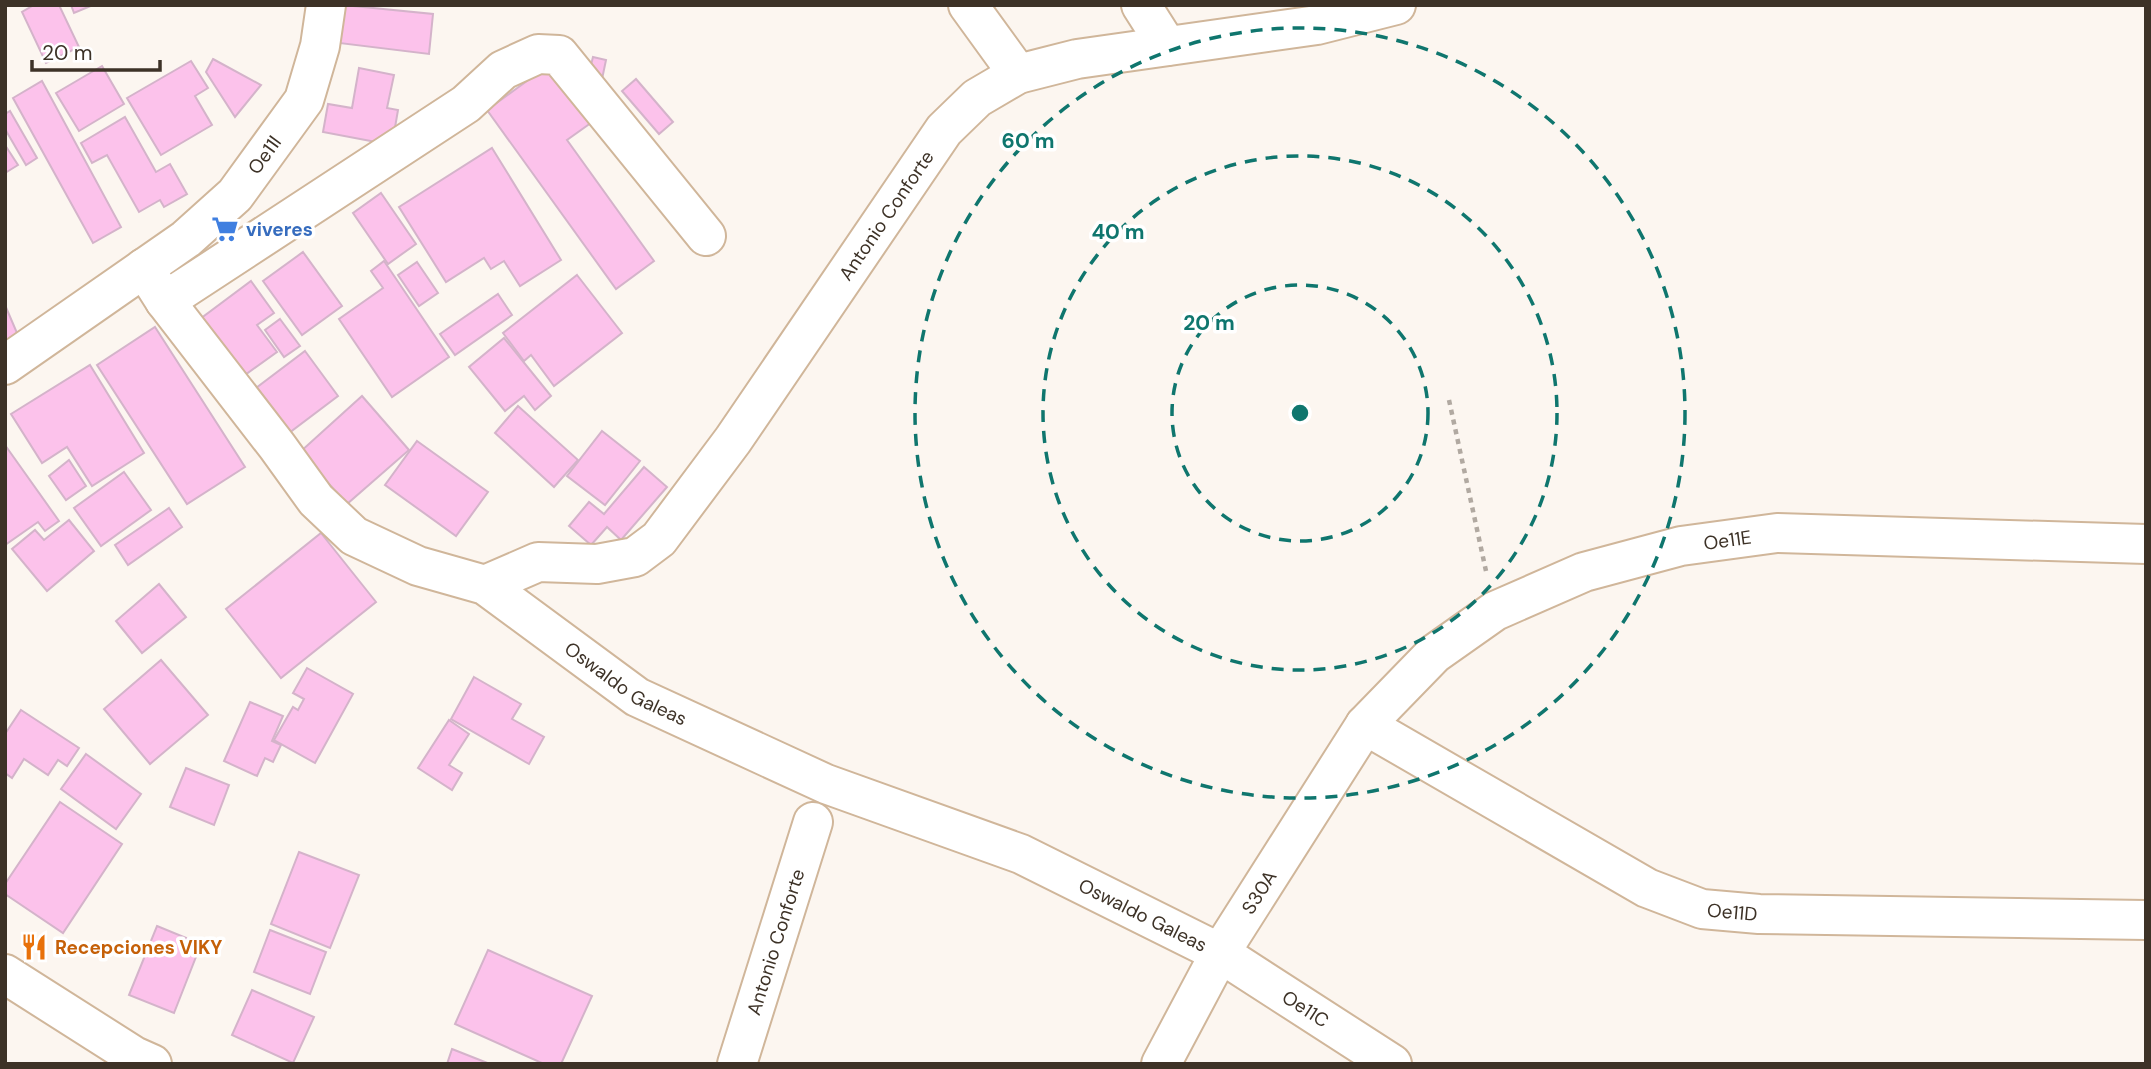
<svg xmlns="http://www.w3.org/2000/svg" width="2151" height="1069" viewBox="0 0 2151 1069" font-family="'DM Sans',sans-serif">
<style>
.building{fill:#fcc2eb;stroke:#d4b3ca;stroke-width:2}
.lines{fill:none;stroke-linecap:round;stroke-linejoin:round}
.minor-casing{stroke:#d0b69a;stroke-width:42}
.path{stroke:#b1a9a1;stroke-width:4.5;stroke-dasharray:5 5;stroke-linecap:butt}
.minor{stroke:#fff;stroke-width:38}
.ring{fill:none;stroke:#0f766e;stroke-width:3.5;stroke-dasharray:12 9}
.labels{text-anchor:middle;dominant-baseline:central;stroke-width:7;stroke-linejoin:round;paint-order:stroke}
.street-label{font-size:19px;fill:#3d3227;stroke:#fff}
.shop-label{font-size:19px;font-weight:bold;fill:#366cbe;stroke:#fff;text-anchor:start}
.food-label{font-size:19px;font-weight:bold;fill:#c56008;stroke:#fff;text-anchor:start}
.centre{fill:#0f766e;stroke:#fff;stroke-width:3.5}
.ring-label{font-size:21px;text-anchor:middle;font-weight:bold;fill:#0f766e;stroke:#fff;stroke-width:7;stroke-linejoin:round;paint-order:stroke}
</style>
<rect width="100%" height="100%" fill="#fcf6f0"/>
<g class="building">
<path d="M34 5H59L79 47 46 63 22 12Z"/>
<path d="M71 5H93L74 13Z"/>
<path d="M343 5 433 14 429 54 339 43Z"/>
<path d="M593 57 606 60 601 84 587 81Z"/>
<path d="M213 59 261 85 235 117 206 72Z"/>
<path d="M191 61 208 88 195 96 212 125 161 155 127 98Z"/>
<path d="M553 62 595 120 567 140 654 261 616 289 487 110Z"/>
<path d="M102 66 124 104 79 131 56 93Z"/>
<path d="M359 68 394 75 387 108 398 110 392 145 323 132 328 104 352 108Z"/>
<path d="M636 79 673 122 659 134 622 91Z"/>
<path d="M42 81 121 227 93 243 13 98Z"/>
<path d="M10 111 37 158 26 165 5 129V114Z"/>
<path d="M125 117 156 172 170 164 187 194 164 207 160 200 139 212 107 155 92 163 81 143Z"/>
<path d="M5 145 18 165 5 173Z"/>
<path d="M492 148 561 260 520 286 504 261 491 269 484 258 446 282 399 207Z"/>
<path d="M381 193 416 244 388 264 353 213Z"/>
<path d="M303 252 342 306 302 335 263 281Z"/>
<path d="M384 261 449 357 392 397 339 319 383 288 371 271Z"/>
<path d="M417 262 438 293 419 306 398 275Z"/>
<path d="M577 275 622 333 554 386 531 355 524 361 503 333Z"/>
<path d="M251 281 274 313 257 325 277 352 238 380 196 322Z"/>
<path d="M498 294 512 315 455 355 440 334Z"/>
<path d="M5 305 20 340 5 346Z"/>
<path d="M280 319 300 346 284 357 265 330Z"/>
<path d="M155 327 245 467 187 504 97 365Z"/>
<path d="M504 338 551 396 535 410 524 396 505 411 469 367Z"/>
<path d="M305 351 338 396 281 439 248 394Z"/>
<path d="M90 365 144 453 92 486 67 447 42 463 11 414Z"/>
<path d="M362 396 409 450 347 504 300 452Z"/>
<path d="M518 406 578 460 554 487 495 433Z"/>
<path d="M602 431 640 461 605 505 567 476Z"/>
<path d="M417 441 488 492 456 536 385 485Z"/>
<path d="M5 445 59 521 45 531 38 522 5 545Z"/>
<path d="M69 460 86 486 66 500 49 476Z"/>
<path d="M644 467 667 487 621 540 607 527 591 545 569 526 589 502 604 514Z"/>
<path d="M124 472 151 510 101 546 74 508Z"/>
<path d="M169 508 182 527 128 565 115 545Z"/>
<path d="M69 520 94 551 47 591 12 549 35 530 44 540Z"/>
<path d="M321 533 376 602 281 678 226 609Z"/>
<path d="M159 584 186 617 142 653 116 621Z"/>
<path d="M161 660 208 715 150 764 104 709Z"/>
<path d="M307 668 353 694 315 763 274 740 293 707 298 710 304 699 293 693Z"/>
<path d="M474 677 521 704 512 719 544 737 529 764 451 719Z"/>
<path d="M250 702 283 716 272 741 281 745 273 762 265 758 257 776 224 761Z"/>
<path d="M21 710 79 748 67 766 58 760 48 775 24 759 12 778 5 773V734Z"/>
<path d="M449 720 469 734 449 765 462 773 452 790 418 768Z"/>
<path d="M86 754 141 794 116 829 61 789Z"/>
<path d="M186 768 229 785 214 825 170 807Z"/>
<path d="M60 802 122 844 63 933 5 894V884Z"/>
<path d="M299 852 359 875 330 948 271 924Z"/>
<path d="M157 926 201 944 174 1013 129 995Z"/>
<path d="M270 930 326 952 310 994 254 972Z"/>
<path d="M488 950 592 996 561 1064H544L455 1024Z"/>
<path d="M252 990 314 1017 293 1063 232 1035Z"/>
<path d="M452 1049 490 1064H447Z"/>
</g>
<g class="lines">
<g class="minor-casing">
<g id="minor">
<path d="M968 5 1018 74"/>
<path d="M1141 5 1167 46"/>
<path id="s1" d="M144 268 165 301 277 446 316 500 354 536 418 566 485 585 637 697 826 784 1021 854 1220 953 1392 1064"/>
<path d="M165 301 466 104 503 70 538 54 559 55 706 236"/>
<path id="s2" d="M5 365 186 239 235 195 304 100 320 46 326 5"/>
<path id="s3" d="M485 585 538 562 597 564 635 557 659 539 733 440 944 130 977 98 1018 74 1077 59 1317 25 1396 5"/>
<path id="s4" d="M1365 725 1647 888 1702 909 1759 914 2146 920"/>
<path d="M5 974 134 1056 152 1064"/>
<path id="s5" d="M737 1064 813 822"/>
<path id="s6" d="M1161 1064 1220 953 1365 725 1434 654 1495 611 1584 572 1681 546 1777 533 2146 544"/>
</g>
</g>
<path class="path" d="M1449 400 1486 571"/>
<use href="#minor" class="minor"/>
</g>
<g class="ring">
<circle cx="1300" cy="413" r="128"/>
<circle cx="1300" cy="413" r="257"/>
<circle cx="1300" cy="413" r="385"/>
</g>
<defs>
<g id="supermarket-bare" transform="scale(2.1)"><path d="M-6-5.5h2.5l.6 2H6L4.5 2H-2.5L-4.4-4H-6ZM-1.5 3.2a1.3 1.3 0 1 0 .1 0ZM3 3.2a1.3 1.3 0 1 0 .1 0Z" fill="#3f7fe0" stroke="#fff" stroke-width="2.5" paint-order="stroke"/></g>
<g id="restaurant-bare" transform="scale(2.1)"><path d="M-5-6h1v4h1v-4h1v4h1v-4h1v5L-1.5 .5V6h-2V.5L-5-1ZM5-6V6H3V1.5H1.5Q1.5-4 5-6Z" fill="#e8710a" stroke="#fff" stroke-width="2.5" paint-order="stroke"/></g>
</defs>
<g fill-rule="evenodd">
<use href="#supermarket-bare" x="225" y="229"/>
<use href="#restaurant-bare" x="34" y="947"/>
</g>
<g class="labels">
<g class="street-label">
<text stroke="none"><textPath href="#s2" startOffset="336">Oe11l</textPath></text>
<text stroke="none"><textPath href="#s3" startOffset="581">Antonio Conforte</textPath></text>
<text stroke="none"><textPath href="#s6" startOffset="814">Oe11E</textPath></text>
<text stroke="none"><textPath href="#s1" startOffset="654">Oswaldo Galeas</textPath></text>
<text stroke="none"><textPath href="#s6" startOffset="198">S30A</textPath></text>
<text stroke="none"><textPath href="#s4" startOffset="415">Oe11D</textPath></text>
<text stroke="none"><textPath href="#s1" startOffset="1222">Oswaldo Galeas</textPath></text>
<text stroke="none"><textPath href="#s5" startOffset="128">Antonio Conforte</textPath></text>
<text stroke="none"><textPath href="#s1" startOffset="1410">Oe11C</textPath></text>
</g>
<g class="shop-label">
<text x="246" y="229">viveres</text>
</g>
<g class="food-label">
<text x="55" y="947">Recepciones VIKY</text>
</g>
</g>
<circle cx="1300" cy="413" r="10" class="centre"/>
<g class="ring-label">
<text x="1028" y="148">60 m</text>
<text x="1118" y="239">40 m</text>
<text x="1209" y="330">20 m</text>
</g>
<rect width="2151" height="1069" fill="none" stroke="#3d3227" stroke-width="14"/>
<path d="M32 60v10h128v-10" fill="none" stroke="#3d3227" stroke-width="3.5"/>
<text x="42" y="60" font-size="21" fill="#3d3227" stroke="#ffffff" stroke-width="5" paint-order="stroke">20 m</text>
</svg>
